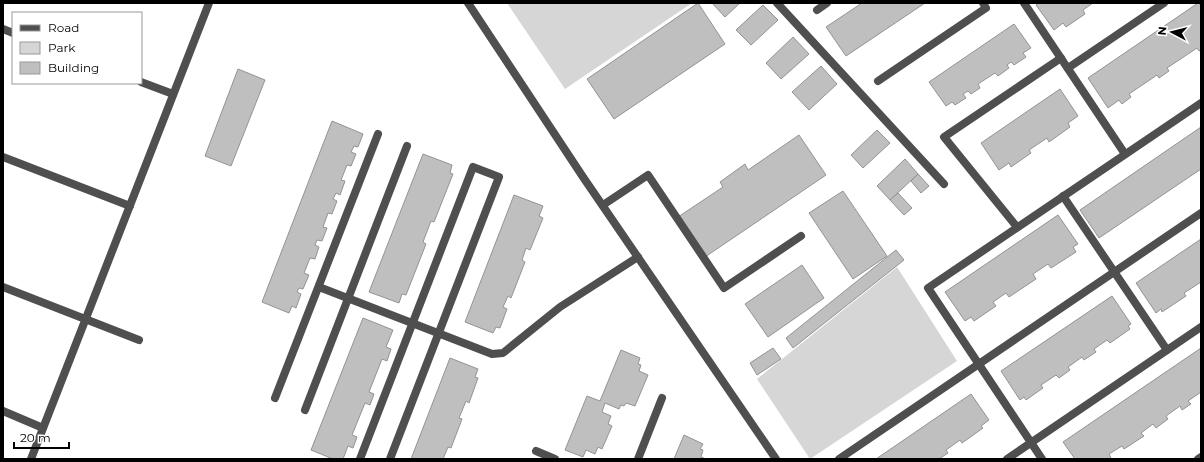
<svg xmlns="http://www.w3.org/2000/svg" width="1204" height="462" viewBox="0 0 1204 462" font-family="Montserrat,sans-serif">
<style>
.green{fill:#d6d6d6}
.building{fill:#bfbfbf;stroke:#939393}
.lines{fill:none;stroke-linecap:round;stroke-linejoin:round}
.service{stroke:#4f4f4f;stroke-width:8}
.minor{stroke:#4f4f4f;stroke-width:8}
</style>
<rect width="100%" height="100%" fill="#fff"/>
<g class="green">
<path d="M507 3H692L565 89Z"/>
<path d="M897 267 957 361 810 459 757 379Z"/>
</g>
<g class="building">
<path d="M698 3 725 44 614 119 587 79Z"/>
<path d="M712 3H740L725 17Z"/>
<path d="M862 3H925L846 56 826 27Z"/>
<path d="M1039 3H1093L1083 10 1085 14 1066 27 1063 23 1054 30 1036 5Z"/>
<path d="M1198 3 1201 5V50L1199 51 1197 48 1167 68 1169 71 1159 78 1157 75 1129 94 1131 97 1122 104 1119 100 1108 108 1088 78Z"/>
<path d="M763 5 778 20 751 45 736 30Z"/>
<path d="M1014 24 1031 48 1023 53 1026 57 1014 65 1011 62 1007 65 1009 68 998 76 995 73 978 84 980 88 971 94 968 91 963 94 966 98 955 105 952 102 946 106 929 82Z"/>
<path d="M793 37 809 54 781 79 766 63Z"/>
<path d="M821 66 837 84 809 110 792 92Z"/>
<path d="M238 69 265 80 231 166 205 156Z"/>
<path d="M1060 89 1078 116 1068 123 1070 127 1049 142 1047 138 1029 150 1031 153 1011 167 1009 163 999 170 981 143Z"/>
<path d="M332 121 363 134 358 147 354 146 351 152 356 154 351 166 347 165 341 180 345 181 340 195 336 193 333 199 337 201 332 214 328 213 323 227 327 228 322 241 317 240 315 245 319 247 315 259 310 258 304 273 309 275 303 289 299 288 297 292 301 294 296 308 292 306 289 313 262 302Z"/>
<path d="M1201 127V169L1099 238 1080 210Z"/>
<path d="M877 130 890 143 863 168 851 155Z"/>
<path d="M799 135 826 175 705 257 678 217 723 187 720 182 745 164 748 170Z"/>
<path d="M423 154 452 165 450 173 453 174 434 222 431 221 423 242 426 244 406 295 402 294 399 303 369 292Z"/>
<path d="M905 159 918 174 890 200 877 186Z"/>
<path d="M918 174 929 186 921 193 911 181Z"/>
<path d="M843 191 887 256 853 279 809 213Z"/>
<path d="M898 193 912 208 904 215 890 200Z"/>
<path d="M514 195 543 206 539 216 543 218 530 250 526 248 522 260 525 262 511 298 508 296 503 307 507 309 500 328 496 327 493 333 465 322Z"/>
<path d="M1058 215 1078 244 1073 247 1076 252 1051 268 1048 264 1033 274 1036 279 1009 297 1006 293 993 302 996 306 974 321 971 317 965 321 945 292Z"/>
<path d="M1201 239V282L1184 293 1186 296 1162 312 1161 309 1156 313 1136 283Z"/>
<path d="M896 250 904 260 793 348 786 338Z"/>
<path d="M802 265 824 298 768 337 745 304Z"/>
<path d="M1112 296 1131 324 1128 326 1130 329 1110 343 1107 340 1094 349 1096 352 1084 360 1082 357 1068 367 1070 370 1059 378 1056 375 1041 385 1043 388 1026 400 1024 397 1020 400 1001 371Z"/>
<path d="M363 318 393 330 386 347 391 349 387 361 382 359 369 392 374 394 370 405 365 403 352 435 357 437 353 448 348 446 343 459H333L311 450Z"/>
<path d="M773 348 781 359 757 375 750 363Z"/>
<path d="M1201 348V392L1188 401 1191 404 1182 410 1180 406 1166 416 1168 419 1156 428 1153 424 1141 433 1144 436 1124 449 1122 446 1109 454 1111 458 1110 459H1075L1063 442Z"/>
<path d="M621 350 640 358 638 364 641 365 639 371 648 375 635 406 626 403 624 406 621 405 619 409 605 403 602 412 611 416 608 424 612 426 602 449 598 447 595 454 586 450 583 457 565 450 587 396 600 401Z"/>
<path d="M450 358 478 369 475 377 478 378 469 403 466 401 459 418 462 419 451 448 448 447 443 459H411Z"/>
<path d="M971 394 989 420 981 426 983 428 962 443 960 440 946 450 948 453 939 459H876Z"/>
<path d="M684 435 703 444 700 449 703 450 701 457 706 459H674Z"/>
</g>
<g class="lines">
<g class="service">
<path d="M1024 3 1125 154"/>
<path d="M817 10 827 3"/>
<path d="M1068 68 1164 3"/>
<path d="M878 81 986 8 983 3"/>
<path d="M1063 196 1167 350"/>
<path d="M603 205 648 175 724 288 801 236"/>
<path d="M1017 227 944 137 1061 58"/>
<path d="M319 287 492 354 503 353 560 307 638 257"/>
<path d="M275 398 378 134"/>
<path d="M305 410 407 146"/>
<path d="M536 451 555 459"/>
<path d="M360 459 473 167 499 177 390 459"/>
<path d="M638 459 662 398"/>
<path d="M839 459 1201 213"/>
<path d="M1007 459 1201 327"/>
<path d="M1042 459 928 288 1201 103"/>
<path d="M1198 459 1201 457"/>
</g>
<g class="minor">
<path d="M468 3 583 177 776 459"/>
<path d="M777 3 944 184"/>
<path d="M3 29 13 33"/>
<path d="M141 82 173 94"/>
<path d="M3 157 130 206"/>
<path d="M3 287 139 340"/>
<path d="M3 411 43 428"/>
<path d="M31 459 209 3"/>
</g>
</g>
<rect width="1204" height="462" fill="none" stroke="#000000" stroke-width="8"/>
<rect x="12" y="12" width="130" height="72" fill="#ffffff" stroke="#999999"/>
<rect x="20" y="25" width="20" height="6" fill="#4f4f4f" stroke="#999999"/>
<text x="48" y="32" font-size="12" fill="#000000">Road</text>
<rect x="20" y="42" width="20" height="12" fill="#d6d6d6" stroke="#999999"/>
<text x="48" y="52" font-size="12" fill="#000000">Park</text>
<rect x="20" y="62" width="20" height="12" fill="#bfbfbf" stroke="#999999"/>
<text x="48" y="72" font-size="12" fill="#000000">Building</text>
<g transform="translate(1172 32) rotate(277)" stroke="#ffffff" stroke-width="3" paint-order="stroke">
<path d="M0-3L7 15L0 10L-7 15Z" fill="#000000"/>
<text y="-6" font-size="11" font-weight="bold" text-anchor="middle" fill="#000000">N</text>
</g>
<path d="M14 442v6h55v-6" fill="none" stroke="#000000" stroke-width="2"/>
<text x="20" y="442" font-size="12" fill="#000000" stroke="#ffffff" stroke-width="3" paint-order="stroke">20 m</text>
</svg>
